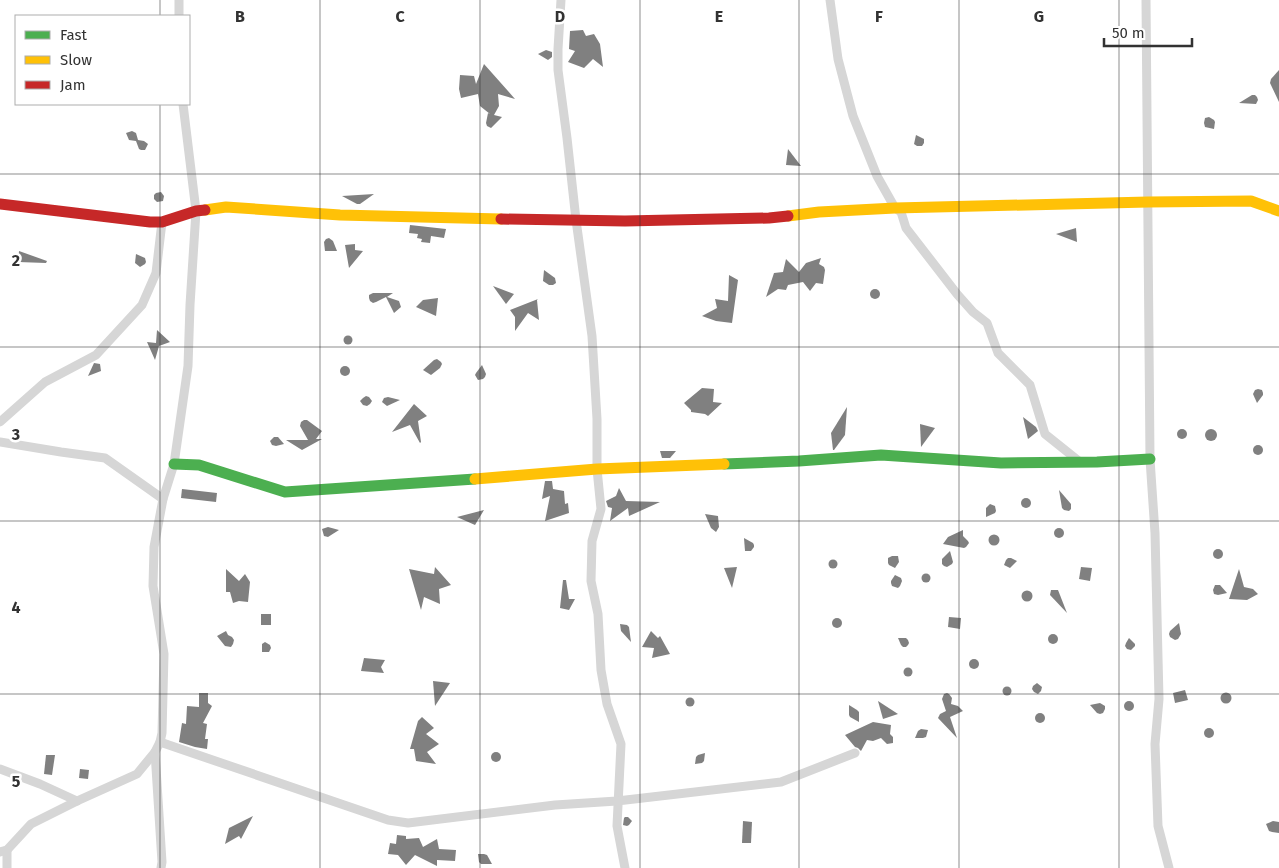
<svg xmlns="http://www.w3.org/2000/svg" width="1279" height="868" viewBox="0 0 1279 868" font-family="'Fira Sans',sans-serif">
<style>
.building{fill:#808080}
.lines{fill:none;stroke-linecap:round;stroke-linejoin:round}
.street{stroke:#d6d6d6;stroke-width:9}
.fast{stroke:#4caf50;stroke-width:11}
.slow{stroke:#ffc107;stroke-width:11}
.jam{stroke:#c62828;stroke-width:11}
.grid{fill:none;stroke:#323232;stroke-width:1;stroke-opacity:0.55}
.grid-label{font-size:16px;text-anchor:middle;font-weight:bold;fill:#323232;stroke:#fff;stroke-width:5;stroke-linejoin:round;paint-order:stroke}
</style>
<rect width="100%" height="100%" fill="#fff"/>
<g class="building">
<path d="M583 30 586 36 594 34 600 44 603 67 593 59 584 68 568 62 575 51 569 49 570 31Z"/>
<path d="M546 50 552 52V57L548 60 538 54Z"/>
<path d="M484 64 515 99 498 94 499 106 494 115 502 117 491 128 487 126 486 123 488 113 490 114 480 106 478 94 461 98 459 89 460 75 474 76 476 84Z"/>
<path d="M1279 70V102L1270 83 1271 79Z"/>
<path d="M1252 95H1255L1257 97 1258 100 1256 104 1239 103Z"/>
<path d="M1209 117 1214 120 1215 122 1214 129 1205 127 1204 123 1205 118Z"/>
<path d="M132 131 136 133 138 140 144 141 148 144 145 150H141L139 149 136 141 129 140 126 133Z"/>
<path d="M916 135 924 139V143L922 146H917L914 144Z"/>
<path d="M788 149 801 166 786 165Z"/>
<path d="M161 192 164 196 163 201 157 202 154 199V195L156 193Z"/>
<path d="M374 194 360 204H357L342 196Z"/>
<path d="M410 225 446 229 444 238 431 236 430 243 421 242 422 239 417 238 418 234 409 233Z"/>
<path d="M1076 228 1077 242 1056 234Z"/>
<path d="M329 238 333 241 337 251H325L324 242 326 239Z"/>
<path d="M355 244V250L363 251 349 268 345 245Z"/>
<path d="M19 251 47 261 46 263 18 262Z"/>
<path d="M136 254 145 258 146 262 145 264 140 267 135 263Z"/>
<path d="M821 258 819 264 824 267 825 270 823 284 816 283 810 291 803 282 788 285 786 290 778 289 766 297 774 273 783 272 786 259 799 272 806 263Z"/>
<path d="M544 270 555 278 556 283 553 285H549L543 281Z"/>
<path d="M729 275 738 280 732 323 716 321 702 316 717 308 715 299 728 301Z"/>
<path d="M493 286 514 294 506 304Z"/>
<circle cx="875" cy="294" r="5"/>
<path d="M373 293H393L387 297 399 301 401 307 394 313 386 297 376 302 373 303 370 301 369 298V295Z"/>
<path d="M438 298 436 316 416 307 423 300Z"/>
<path d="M538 299 537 300 539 320 528 313 515 331V317L510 310Z"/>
<path d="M157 330 170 342 159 346 155 360 147 342 156 343Z"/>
<circle cx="348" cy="340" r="4.5"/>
<path d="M434 360 437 359 441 362 442 364 440 368 431 375 423 370Z"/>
<path d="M94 363 100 364 101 371 88 376Z"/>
<path d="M482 365 486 374 485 377 483 379 478 380 475 375 476 373Z"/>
<circle cx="345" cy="371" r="5"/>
<path d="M702 388 714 389 713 402 722 403 708 416 705 414 691 412V410L684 403Z"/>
<path d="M1258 389 1262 390 1263 393V395L1257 403 1253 394 1255 390Z"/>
<path d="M366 396 369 397 372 401 370 404 367 406 363 405 360 401 363 398Z"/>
<path d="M388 397 400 400 387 406 382 402 384 398Z"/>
<path d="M414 404 427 416 418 421 421 442 420 443 410 425 392 432Z"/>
<path d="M847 407 845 435 834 450H833L831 433Z"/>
<path d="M1023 417 1036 427 1038 431 1028 439Z"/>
<path d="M304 420H307L322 431 316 439H322L302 450 286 440H308L300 426 301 422Z"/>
<path d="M920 424 935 428 921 447Z"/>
<circle cx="1182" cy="434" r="5"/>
<circle cx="1211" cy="435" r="6"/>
<path d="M274 437H278L284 444 276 446 272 445 270 441Z"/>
<circle cx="1258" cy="450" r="5"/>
<path d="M660 451H676L670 458H662Z"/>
<path d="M545 481H552L553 489 564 491 565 504 568 503 569 513 545 521 550 496 542 499Z"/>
<path d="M619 488 626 501 660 502 629 516 628 508 610 521 612 508 608 507 606 501 616 496Z"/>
<path d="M182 489 217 493 216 502 181 498Z"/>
<path d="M1059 490 1071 504V509L1069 511 1064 510 1062 508Z"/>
<circle cx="1026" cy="503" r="5"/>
<path d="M990 504 995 506 996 511 995 513 986 517V508Z"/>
<path d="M484 510 475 525 457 517Z"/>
<path d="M705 514 718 516 719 527 716 532 711 528Z"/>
<path d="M328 527 339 530 328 537 324 536 322 529Z"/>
<circle cx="1059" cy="533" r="5"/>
<path d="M963 530V536L968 541 969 543 966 547 964 548 943 544 948 537Z"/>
<circle cx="994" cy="540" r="5.5"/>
<path d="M744 538 753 543 754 545V547L751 551H745Z"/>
<circle cx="1218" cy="554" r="5"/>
<path d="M950 551 953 562 952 564 947 567 944 566 942 564V559Z"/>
<path d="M892 556H898L899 562 895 568 889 565 888 563V558Z"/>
<path d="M1008 558H1011L1017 561 1010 568 1004 565 1006 560Z"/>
<circle cx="833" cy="564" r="4.5"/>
<path d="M435 567 451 585 439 589 440 604 424 597 421 610 409 569 434 574Z"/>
<path d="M737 567 732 588 724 568Z"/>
<path d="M1081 567 1092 568 1090 581 1079 579Z"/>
<path d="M226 569 239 581 245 574 250 582 248 602 239 601 233 603 230 592H226Z"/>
<path d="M1239 569 1244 587 1253 589 1258 594 1247 600 1229 599Z"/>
<circle cx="926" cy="578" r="4.5"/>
<path d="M895 575 901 578 902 581 900 586 898 588 892 586 891 583V581Z"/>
<path d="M563 580H566L569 599H575L569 610 560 608Z"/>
<path d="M1215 585H1220L1227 593 1218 595 1214 594 1213 590Z"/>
<path d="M1051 590H1058L1067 613 1050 595Z"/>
<circle cx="1027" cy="596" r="5.5"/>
<rect x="261" y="614" width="10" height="11"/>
<path d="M949 617 961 618 960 629 948 627Z"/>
<circle cx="837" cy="623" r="5"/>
<path d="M1179 623 1181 634 1178 639 1175 640 1170 637 1169 634 1170 631Z"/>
<path d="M620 624 627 625 629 627 631 642 621 631Z"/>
<path d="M226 631 228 635 232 637 234 640 233 644 231 647 225 646 217 636Z"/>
<path d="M651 631 658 638 660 636 670 654 652 658 654 648 642 647Z"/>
<circle cx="1053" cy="639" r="5"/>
<path d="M898 638H906L908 640 909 643 908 645 906 647H903L901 645Z"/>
<path d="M1129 638 1135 644V646L1131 650 1127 649 1125 646 1126 643Z"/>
<path d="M265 642 270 645 271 648 269 652H262V644Z"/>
<path d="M364 658 385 660 381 667 384 673 361 671Z"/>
<circle cx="974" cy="664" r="5"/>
<circle cx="908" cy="672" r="4.5"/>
<path d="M433 681 450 683 435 706Z"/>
<path d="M1037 683 1042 687 1041 691 1038 694 1034 692 1032 689 1033 686Z"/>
<circle cx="1007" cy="691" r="4.5"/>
<path d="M1185 690 1188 700 1175 703 1173 693Z"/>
<circle cx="1226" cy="698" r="5.5"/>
<path d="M199 693H208V703L212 706 203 723 207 724 205 739H208L207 749 195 747 179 742 182 723 186 724 187 706 199 707Z"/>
<path d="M947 693 949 694 952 698 951 704 958 706 963 711 950 717 957 738 938 718 940 714 946 711 942 699 944 694Z"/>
<circle cx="690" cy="702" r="4.5"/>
<circle cx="1129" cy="706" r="5"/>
<path d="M878 701 898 714 883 719Z"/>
<path d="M1100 703 1105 706V709L1103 713 1100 714 1097 713 1090 705Z"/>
<path d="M849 705 857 710 859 712V722L850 717 849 715Z"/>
<circle cx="1040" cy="718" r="5"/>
<path d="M422 717 434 728 426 734 439 744 427 752 436 764 416 761 414 749H410L418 721Z"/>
<path d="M873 722 891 725 890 734 893 737V743L887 744 881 738 873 741 867 740 861 751 858 748 855 747 845 735Z"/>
<circle cx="1209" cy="733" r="5"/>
<path d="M921 729 928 730 926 737 923 738H915L918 731Z"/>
<circle cx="496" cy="757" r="5"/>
<path d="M705 753 704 761 702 763 695 764 696 757 698 755Z"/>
<path d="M46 755H55L52 775 44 774Z"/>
<path d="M80 769 89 770 88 779 79 778Z"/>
<path d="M253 816 241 839 239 836 225 844 229 828Z"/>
<path d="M625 817H628L632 821 629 825 627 826 623 825 624 818Z"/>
<path d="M743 821 752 822 751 843H742Z"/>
<path d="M1273 821 1279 822V833L1272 832 1269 831 1266 824Z"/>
<path d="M397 835 406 836V839L419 838 423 847 437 839 439 849 456 850 455 861 437 860V866L415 855 406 865 398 855 388 854 390 843 396 844Z"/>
<path d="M478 854H484L487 855 492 864H481L479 862Z"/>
</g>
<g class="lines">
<g class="street">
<path d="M179 0V16"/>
<path d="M561 0 558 49V70L567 138 576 220 592 336 597 419V469L601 509 592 541 591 581 598 614 601 670 607 704 621 744 617 826 625 868"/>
<path d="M830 0 838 59 853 116 877 176 895 208 901 212 906 228 957 294 973 312 987 323 998 353 1030 385 1045 434 1080 462"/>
<path d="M1146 0 1150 459 1155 533 1159 699 1155 744 1158 826 1169 868"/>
<path d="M0 422 45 382 96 355 142 305 156 273 162 222"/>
<path d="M0 442 61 452 105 458 163 499"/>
<path d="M160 742 388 820 408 823 555 805 617 801 781 782 855 753"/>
<path d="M0 769 40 784 77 801"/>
<path d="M0 852 7 850 31 824 77 801 137 774 155 752"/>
<path d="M7 868V850"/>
<path d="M161 868 162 862 155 752 160 742 162 733 164 654 153 586 154 547 163 499 174 464 188 366 190 305 196 211 183 104"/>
</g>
<g class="fast">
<path d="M174 464 199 465 285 492 475 479"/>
<path d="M724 464 799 461 881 455 1001 463 1097 462 1150 459"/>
</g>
<g class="slow">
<path d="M205 210 226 207 340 215 501 219"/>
<path d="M788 216 819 212 895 208 1148 202 1251 201 1279 211"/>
<path d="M475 479 597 469 724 464"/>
</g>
<g class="jam">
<path d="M0 204 150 222H162L196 211 205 210"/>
<path d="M501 219 625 221 769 218 788 216"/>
</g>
</g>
<path class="grid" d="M160 0V16M320 0V868M480 0V868M640 0V868M799 0V868M959 0V868M1119 0V868M160 104V868M0 174H1279M0 347H1279M0 521H1279M0 694H1279"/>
<g class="grid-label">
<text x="240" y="22">B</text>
<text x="400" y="22">C</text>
<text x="560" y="22">D</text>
<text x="719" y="22">E</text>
<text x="879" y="22">F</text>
<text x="1039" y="22">G</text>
<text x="16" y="266">2</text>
<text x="16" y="440">3</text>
<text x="16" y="613">4</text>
<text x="16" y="787">5</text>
</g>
<rect x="15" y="15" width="175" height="90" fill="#ffffff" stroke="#adadad"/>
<rect x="25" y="31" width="25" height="8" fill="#4caf50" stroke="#adadad"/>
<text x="60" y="40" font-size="15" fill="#323232">Fast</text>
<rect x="25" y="56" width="25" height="8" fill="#ffc107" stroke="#adadad"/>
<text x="60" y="65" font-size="15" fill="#323232">Slow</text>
<rect x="25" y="81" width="25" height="8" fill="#c62828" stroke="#adadad"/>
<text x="60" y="90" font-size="15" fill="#323232">Jam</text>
<path d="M1104 38v8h88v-8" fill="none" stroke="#323232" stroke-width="2.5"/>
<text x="1112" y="38" font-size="15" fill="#323232" stroke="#ffffff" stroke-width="4" paint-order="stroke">50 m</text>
</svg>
